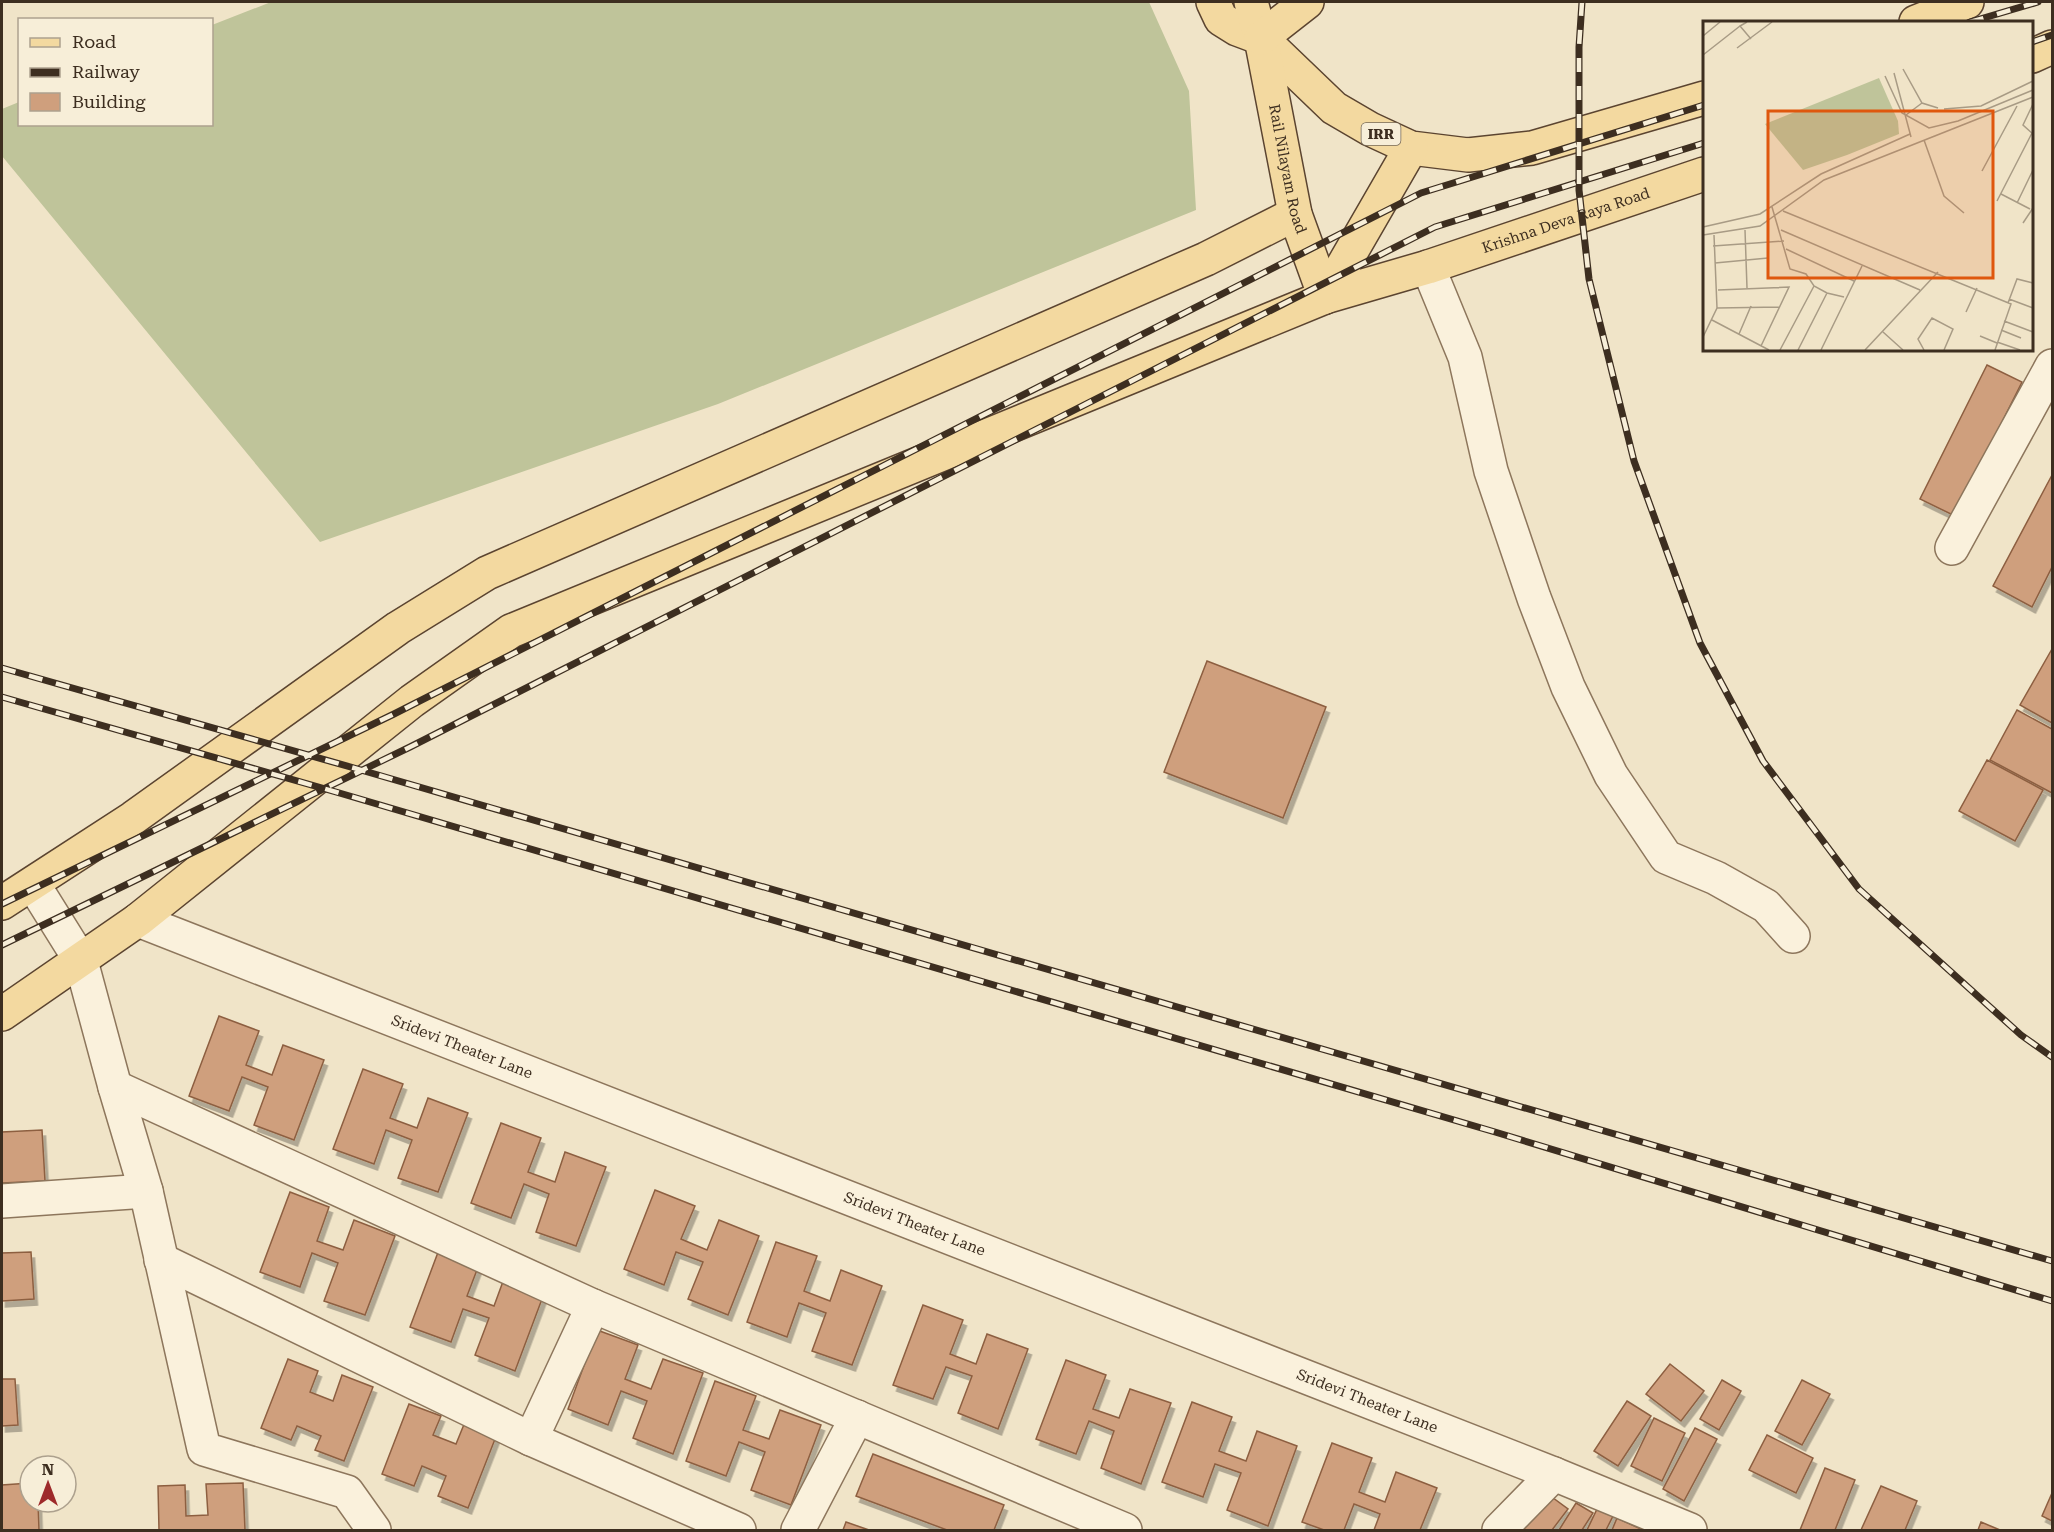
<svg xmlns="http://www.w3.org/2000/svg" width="2054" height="1532" viewBox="0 0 2054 1532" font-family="'Roboto Serif',serif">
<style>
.cemetery{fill:#bfc49a}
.building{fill:#cf9f7d;stroke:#8d5f41;stroke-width:1.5;filter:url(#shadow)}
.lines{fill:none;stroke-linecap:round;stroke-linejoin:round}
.minor-casing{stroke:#8d765c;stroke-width:36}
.primary-casing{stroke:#5b4430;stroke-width:36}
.minor{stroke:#faf1dc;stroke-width:33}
.primary{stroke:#f3d9a0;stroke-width:33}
.rail-casing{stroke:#3d2e20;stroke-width:7}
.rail{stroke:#f7eed8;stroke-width:4.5;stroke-dasharray:14;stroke-linecap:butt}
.labels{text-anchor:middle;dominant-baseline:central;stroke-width:5;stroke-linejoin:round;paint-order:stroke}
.shield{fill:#f7eed8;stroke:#756857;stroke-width:1.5}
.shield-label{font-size:14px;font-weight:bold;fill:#3d2e20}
.street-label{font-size:15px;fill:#3d2e20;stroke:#f7eed8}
.inset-road{fill:none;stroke:#a89b85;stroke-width:1.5}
.view{fill:#df570d;fill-opacity:0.15;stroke:#df570d;stroke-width:3}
.inset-edge{fill:none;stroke:#3d2e20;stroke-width:3}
</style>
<defs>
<filter id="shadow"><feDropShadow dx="3.5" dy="6" stdDeviation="0" flood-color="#0004"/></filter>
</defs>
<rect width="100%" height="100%" fill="#f0e4c8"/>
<path class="cemetery" d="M271 2H1149L1189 91 1196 210 718 404 320 542 2 156V109L19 102 20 124H212V25Z"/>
<g class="building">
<path d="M1987 365 2022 382 1955 516 1920 499Z"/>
<path d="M2052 475V567L2032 607 1993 586Z"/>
<path d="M2052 649V723L2020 705Z"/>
<path d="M1207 661 1326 707 1283 818 1164 772Z"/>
<path d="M2017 710 2052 729V793L1990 760Z"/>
<path d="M1987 760 2043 790 2015 841 1959 811Z"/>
<path d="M219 1016 259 1031 246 1065 272 1075 283 1045 324 1060 294 1140 254 1125 268 1087 242 1077 229 1111 189 1096Z"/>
<path d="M363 1069 403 1084 390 1118 417 1128 428 1098 468 1113 438 1192 398 1178 412 1140 386 1130 374 1164 333 1149Z"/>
<path d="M501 1123 541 1138 528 1172 555 1182 565 1152 606 1167 576 1246 536 1232 549 1194 524 1184 511 1218 471 1203Z"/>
<path d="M42 1130 45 1181 2 1183V1132Z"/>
<path d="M655 1190 695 1206 681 1239 707 1250 719 1220 759 1236 728 1315 688 1299 703 1262 676 1252 664 1285 624 1269Z"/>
<path d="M290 1192 329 1207 317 1241 343 1250 354 1220 395 1236 365 1315 324 1301 338 1263 312 1253 300 1287 260 1272Z"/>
<path d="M776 1242 817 1256 804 1291 830 1301 841 1270 882 1286 852 1365 812 1351 826 1313 799 1303 787 1337 747 1322Z"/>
<path d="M440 1247 480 1262 467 1296 494 1306 505 1276 545 1291 515 1371 475 1355 489 1318 463 1309 451 1342 410 1327Z"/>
<path d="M31 1252 34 1299 2 1301V1253Z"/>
<path d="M923 1305 963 1320 950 1354 976 1364 987 1334 1028 1349 998 1429 958 1413 972 1376 946 1367 933 1399 893 1385Z"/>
<path d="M597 1330 638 1345 625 1379 651 1389 663 1359 703 1373 673 1454 633 1438 647 1401 621 1391 608 1425 568 1409Z"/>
<path d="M288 1359 318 1371 310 1392 333 1401 342 1375 373 1387 344 1461 315 1450 321 1436 297 1426 291 1440 261 1428Z"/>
<path d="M1066 1360 1106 1375 1093 1409 1119 1418 1130 1389 1171 1403 1141 1484 1101 1468 1114 1431 1089 1421 1076 1454 1036 1439Z"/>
<path d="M1670 1364 1704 1391 1681 1421 1646 1394Z"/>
<path d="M2 1379H15L18 1425 2 1426Z"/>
<path d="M1722 1380 1741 1391 1719 1430 1700 1419Z"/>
<path d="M1802 1380 1830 1394 1802 1445 1775 1431Z"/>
<path d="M715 1381 756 1396 743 1430 769 1439 780 1410 821 1425 791 1505 751 1490 765 1452 739 1442 726 1476 686 1461Z"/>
<path d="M1627 1401 1651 1416 1618 1466 1594 1451Z"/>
<path d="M1192 1402 1232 1417 1219 1451 1246 1461 1257 1431 1297 1446 1268 1526 1227 1510 1241 1473 1215 1464 1203 1497 1162 1482Z"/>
<path d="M409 1404 441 1416 433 1435 456 1444 465 1422 497 1434 468 1508 438 1496 446 1476 422 1466 414 1486 382 1474Z"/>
<path d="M1654 1418 1685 1433 1662 1481 1631 1466Z"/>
<path d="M1695 1428 1717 1439 1684 1501 1663 1489Z"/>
<path d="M1767 1435 1813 1458 1796 1493 1749 1470Z"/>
<path d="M1332 1443 1372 1458 1359 1492 1385 1502 1396 1472 1437 1488 1420 1530H1374L1380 1514 1354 1504 1344 1530H1324L1302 1522Z"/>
<path d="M873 1454 1004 1505 994 1530H947L856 1496Z"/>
<path d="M1825 1468 1855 1480 1835 1530H1800Z"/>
<path d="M30 1483V1502H38L39 1530H2V1485Z"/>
<path d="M243 1483 245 1530H159L158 1486 185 1485 186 1516 208 1515 206 1484Z"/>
<path d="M1881 1486 1917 1501 1905 1530H1861Z"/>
<path d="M1545 1492 1568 1509 1552 1530H1514Z"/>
<path d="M2052 1493V1521L2042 1516Z"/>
<path d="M1576 1503 1593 1513 1582 1530H1559Z"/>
<path d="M1598 1507 1614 1514 1606 1530H1587Z"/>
<path d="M1617 1518 1641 1529V1530H1612Z"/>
<path d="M846 1522 869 1530H843Z"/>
<path d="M1981 1522 2000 1530H1978Z"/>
</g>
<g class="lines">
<g class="minor-casing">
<g id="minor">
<path d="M1428 267 1465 357 1491 471 1534 598 1568 687 1611 775 1666 857 1716 878 1766 906 1793 936"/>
<path d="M1952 548 2052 366"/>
<path d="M33 884 81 961 115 1087 146 1191 204 1449 347 1492 374 1530"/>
<path id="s1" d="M138 920 1554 1474 1690 1530"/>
<path d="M115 1087 593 1306 1125 1530"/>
<path d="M2 1201 146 1191"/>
<path d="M161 1260 531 1439 739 1530"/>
<path d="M531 1439 593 1306"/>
<path d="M798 1530 857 1417"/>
<path d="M1499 1530 1554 1474"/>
</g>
</g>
<g class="primary-casing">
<g id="primary">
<path d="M1213 2 1221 19 1237 29 1261 38 1334 108 1370 129 1411 148 1468 155 1532 148 1704 98"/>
<path id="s2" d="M1251 2 1261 38 1295 214 1325 297"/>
<path d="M1916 22 1967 2"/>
<path d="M1261 38 1307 2"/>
<path d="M2032 56 2052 47"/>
<path d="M1325 297 1411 148"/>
<path d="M2 903 133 818 398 628 487 573 1206 259 1295 214"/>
<path id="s3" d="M2 1014 138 920 412 701 511 631 1325 297 1428 267 1704 174"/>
</g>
</g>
<use href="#minor" class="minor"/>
<use href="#primary" class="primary"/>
<g class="rail-casing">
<g id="rail">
<path d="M1582 2 1579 47V190L1589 279 1634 461 1700 643 1763 761 1859 889 2021 1035 2052 1057"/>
<path d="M1970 22 2038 2"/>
<path d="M2032 42 2052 35"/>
<path d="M2 668 354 768 2052 1261"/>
<path d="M2 697 336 792 1495 1132 2052 1301"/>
<path d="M2 904 394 714 1421 193 1704 105"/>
<path d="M2 945 410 747 1435 227 1704 143"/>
</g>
</g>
<use href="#rail" class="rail"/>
</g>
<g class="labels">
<rect class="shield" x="1361.5" y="123" width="39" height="22" rx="4.5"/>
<g class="shield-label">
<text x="1381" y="134">IRR</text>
</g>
<g class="street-label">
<text stroke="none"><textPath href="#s2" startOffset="171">Rail Nilayam Road</textPath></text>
<text stroke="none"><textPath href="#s3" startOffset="1770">Krishna Deva Raya Road</textPath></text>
<text stroke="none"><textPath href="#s1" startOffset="348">Sridevi Theater Lane</textPath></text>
<text stroke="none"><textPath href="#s1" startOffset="834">Sridevi Theater Lane</textPath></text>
<text stroke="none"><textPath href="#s1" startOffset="1320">Sridevi Theater Lane</textPath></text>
</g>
</g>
<g transform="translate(1703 21)">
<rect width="330" height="330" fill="#f0e4c8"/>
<path d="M176 57 195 100 196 113 144 134 100 149 62 103Z" fill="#bfc49a"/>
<path class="inset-road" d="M44 1 37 5 48 18M0 15 17 1M34 27 69 1M0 34 37 5M200 48 219 82 235 87M191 52 208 116M182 55 199 92 226 107 255 100 330 69M330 83 320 104 330 113M241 88 278 85 330 60M203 94 219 82M221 119 241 175 261 192M279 150 314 85M298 173 327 188M294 180 329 112M314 182 330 149M69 186 87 248 103 253 111 265 124 272 141 276M80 190 308 283 292 329M320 202 330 187M0 206 57 193 118 153 207 113M42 209 44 267M78 209 217 269M0 214 57 205 121 159 330 76M10 225 81 220M83 228 151 260M12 242 65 237M15 269 86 266 58 325M306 278 330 287M305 282 314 258 330 262M14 287 77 286M263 291 274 267M9 299 66 329M301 300 330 311M298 309 318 317M180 311 200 329M36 313 48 285M277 315 294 322M0 316 14 287 11 214M294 321 317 329M77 329 111 265M95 329 124 272M118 329 159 245M162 329 235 251M221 329 215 318 229 297 250 308 241 329"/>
<path class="view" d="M65 90H290V257H65Z"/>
<rect width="330" height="330" class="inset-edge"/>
</g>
<rect width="2054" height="1532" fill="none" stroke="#3d2e20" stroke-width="6"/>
<rect x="18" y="18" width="195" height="108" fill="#f7eed8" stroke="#ada18e" stroke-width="1.5"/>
<rect x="30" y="38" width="30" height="9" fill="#f3d9a0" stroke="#ada18e" stroke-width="1.5"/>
<text x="72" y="48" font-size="18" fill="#3d2e20">Road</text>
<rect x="30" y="68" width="30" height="9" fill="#3d2e20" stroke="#ada18e" stroke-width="1.5"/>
<text x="72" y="78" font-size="18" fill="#3d2e20">Railway</text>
<rect x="30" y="93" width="30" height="18" fill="#cf9f7d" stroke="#ada18e" stroke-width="1.5"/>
<text x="72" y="108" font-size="18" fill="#3d2e20">Building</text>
<g transform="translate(48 1484)"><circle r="28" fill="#f7eed8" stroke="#ada18e" stroke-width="1.5"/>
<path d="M0-4.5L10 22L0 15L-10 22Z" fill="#9e2a2b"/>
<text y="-9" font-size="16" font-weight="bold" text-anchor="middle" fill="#3d2e20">N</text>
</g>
</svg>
